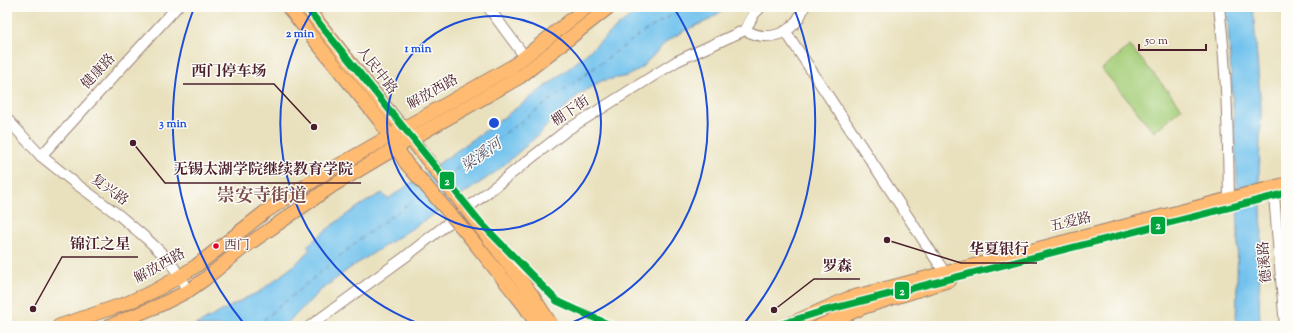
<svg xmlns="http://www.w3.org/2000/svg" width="1293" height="333" viewBox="0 0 1293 333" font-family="'Sorts Mill Goudy','Noto Serif SC',serif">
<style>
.green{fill:#a6cf7a;stroke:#787752}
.water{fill:#72c2ed;stroke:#5e708c}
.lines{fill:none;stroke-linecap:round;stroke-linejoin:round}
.ferry{stroke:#58586f;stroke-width:1;stroke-dasharray:5 4;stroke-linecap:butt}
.minor-casing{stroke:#9a8074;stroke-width:12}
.major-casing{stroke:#9a8074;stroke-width:15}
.minor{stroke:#fff;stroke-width:10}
.major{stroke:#febb71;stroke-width:13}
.major-bridge-casing{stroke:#9a8074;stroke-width:15;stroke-linecap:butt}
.major-bridge{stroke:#febb71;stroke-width:13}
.metro-1-casing{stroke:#fdfcf7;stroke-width:10}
.metro-1{stroke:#00a43c;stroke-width:7}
.ring{fill:none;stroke:#1d4ed8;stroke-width:2}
.bus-dot{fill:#e4002b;stroke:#fdfcf7;stroke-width:1.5}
.labels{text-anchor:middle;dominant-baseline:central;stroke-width:3;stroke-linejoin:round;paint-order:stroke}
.bus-label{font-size:13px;fill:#4a1f2b;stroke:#fdfcf7;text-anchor:start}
.street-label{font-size:14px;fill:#4a1f2b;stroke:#fdfcf7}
.water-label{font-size:15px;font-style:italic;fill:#58586f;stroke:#fdfcf7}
.district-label{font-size:18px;font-weight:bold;fill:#7d4f4b;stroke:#fdfcf7}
.centre{fill:#1d4ed8;stroke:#fdfcf7;stroke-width:2}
.ring-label{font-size:12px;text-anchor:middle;font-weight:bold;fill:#1d4ed8;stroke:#fdfcf7;stroke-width:3;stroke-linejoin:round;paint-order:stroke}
.leader{fill:none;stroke:#4a1f2b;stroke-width:1.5}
.callout-dot{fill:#4a1f2b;stroke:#fdfcf7;stroke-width:1.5}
.callout-label{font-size:15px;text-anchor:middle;font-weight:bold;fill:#4a1f2b;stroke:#fdfcf7;stroke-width:3;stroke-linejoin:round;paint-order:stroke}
.line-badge{stroke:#fdfcf7;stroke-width:1.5}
.badge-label{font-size:11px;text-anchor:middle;font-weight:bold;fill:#fff}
</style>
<rect width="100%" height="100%" fill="#fdfcf7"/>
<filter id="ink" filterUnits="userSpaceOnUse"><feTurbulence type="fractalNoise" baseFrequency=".025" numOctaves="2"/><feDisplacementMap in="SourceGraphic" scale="8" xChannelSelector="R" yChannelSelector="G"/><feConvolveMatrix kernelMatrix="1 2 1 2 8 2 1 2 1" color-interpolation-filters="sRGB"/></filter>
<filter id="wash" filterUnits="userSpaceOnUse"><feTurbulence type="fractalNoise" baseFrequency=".012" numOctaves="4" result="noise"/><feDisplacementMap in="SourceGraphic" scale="16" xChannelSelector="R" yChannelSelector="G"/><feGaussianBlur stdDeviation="0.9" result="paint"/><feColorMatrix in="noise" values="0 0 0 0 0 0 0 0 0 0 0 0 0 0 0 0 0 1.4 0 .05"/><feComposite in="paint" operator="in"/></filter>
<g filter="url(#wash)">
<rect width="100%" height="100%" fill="#e9e1be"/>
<path class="green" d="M1130 46 1182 108 1154 132 1102 69Z"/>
<g class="water">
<path d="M645 7H727L709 20 684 31 667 41 641 68 628 76 601 81 577 96 537 136 497 171 433 215 350 268 321 290 284 326H194L248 297 259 292 296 264 310 249 307 246C332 225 353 208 382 193L388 199C447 158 506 117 563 73 591 52 615 25 645 7Z"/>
<path d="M1227 7H1253L1261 109 1259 171 1262 229 1259 294 1260 326H1236L1238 236 1237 177Z"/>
</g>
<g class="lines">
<g class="ferry">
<path d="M447 176 643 32 686 7"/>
<path d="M256 326 359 240 423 193"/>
</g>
</g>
</g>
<g filter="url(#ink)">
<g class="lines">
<g class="minor-casing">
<g id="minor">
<path d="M488 7 525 57"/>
<path d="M1219 7C1227 71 1228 135 1229 199"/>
<path d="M745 30C770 44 795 33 804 7"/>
<path d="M786 32 949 279"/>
<path d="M7 119 41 156 75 183 120 216 147 239 170 261 188 291"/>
<path d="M41 156 177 7"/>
<path d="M1274 195 1285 326"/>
<path d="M310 326 405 257 567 130 677 61 745 30 754 14 761 7"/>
</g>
</g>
<g class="major-casing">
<g id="major">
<path d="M288 7 380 121 406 163"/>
<path d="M306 7 422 153"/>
<path d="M474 219 532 295 552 326"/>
<path d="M465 231 524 305 538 326"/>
<path d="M59 326 127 303 154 291 179 277 196 266 265 212 327 172 513 66 587 7"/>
<path d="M109 326 160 305 188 291 205 279 243 248 332 186 411 139 520 77 609 7"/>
<path d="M785 326 849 298 1286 184"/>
<path d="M820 326 864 307 950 280"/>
</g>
</g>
<use href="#minor" class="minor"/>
<use href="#major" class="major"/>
<g class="major-bridge-casing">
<g id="major-bridge">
<path d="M422 153 474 219"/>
<path d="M406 163 465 231"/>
</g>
</g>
<use href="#major-bridge" class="major-bridge"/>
<g class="metro-1-casing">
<g id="metro-1">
<path d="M306 7 481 223 557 301 612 326"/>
<path d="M775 326 823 311 1286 193"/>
</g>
</g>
<use href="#metro-1" class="metro-1"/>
</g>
</g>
<g class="ring">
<circle cx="494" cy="123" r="107"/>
<path d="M426 326A214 214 0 0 1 314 8M674 8A214 214 0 0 1 562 326"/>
<path d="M245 325A321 321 0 0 1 194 8M794 8A321 321 0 0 1 743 325"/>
</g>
<circle class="bus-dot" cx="216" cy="246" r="3.5"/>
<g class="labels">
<g class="bus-label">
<text x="224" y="246">西门</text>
</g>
<g class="street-label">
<text transform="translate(376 71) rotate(52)">人民中路</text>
<text transform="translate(99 72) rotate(-47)">健康路</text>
<text transform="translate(433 93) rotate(-29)">解放西路</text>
<text transform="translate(571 112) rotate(-34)">棚下街</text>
<text transform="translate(109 191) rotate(36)">复兴路</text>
<text transform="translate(1071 223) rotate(-14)">五爱路</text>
<text transform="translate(1266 262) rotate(-95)">德溪路</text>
<text transform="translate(160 267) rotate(-29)">解放西路</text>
</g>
<g class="water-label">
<text transform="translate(482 156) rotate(-35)">梁溪河</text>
</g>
<g class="district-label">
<text x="262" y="197">崇安寺街道</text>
</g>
</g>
<circle cx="494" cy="123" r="6" class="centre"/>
<g class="ring-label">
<text x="300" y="37">2 min</text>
<text x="418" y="52">1 min</text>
<text x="173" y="127">3 min</text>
</g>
<path class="leader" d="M314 127L274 84H183M133 143L165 183H361M33 309L62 257H138M887 240L961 263H1037M774 310L814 279H860"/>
<g class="callout-dot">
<circle cx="314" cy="127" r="4"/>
<circle cx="133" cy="143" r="4"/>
<circle cx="33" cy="309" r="4"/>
<circle cx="887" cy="240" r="4"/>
<circle cx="774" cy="310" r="4"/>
</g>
<g class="callout-label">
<text x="229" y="76">西门停车场</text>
<text x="263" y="174">无锡太湖学院继续教育学院</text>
<text x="100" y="249">锦江之星</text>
<text x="999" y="254">华夏银行</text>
<text x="837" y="271">罗森</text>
</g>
<g class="line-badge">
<rect x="439" y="171" width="16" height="19" rx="4" fill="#00a43c"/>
<rect x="1150" y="216" width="16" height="19" rx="4" fill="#00a43c"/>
<rect x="894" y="281" width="16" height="19" rx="4" fill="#00a43c"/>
</g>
<g class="badge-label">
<text x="447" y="185">2</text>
<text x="1158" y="229">2</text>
<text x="902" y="295">2</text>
</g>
<rect width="1293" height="333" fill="none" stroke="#fdfcf7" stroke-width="24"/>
<path d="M1139 44v6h67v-6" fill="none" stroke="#4a1f2b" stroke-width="2"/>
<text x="1145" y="44" font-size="12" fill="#4a1f2b" stroke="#fdfcf7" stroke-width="3" paint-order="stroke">50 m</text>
</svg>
